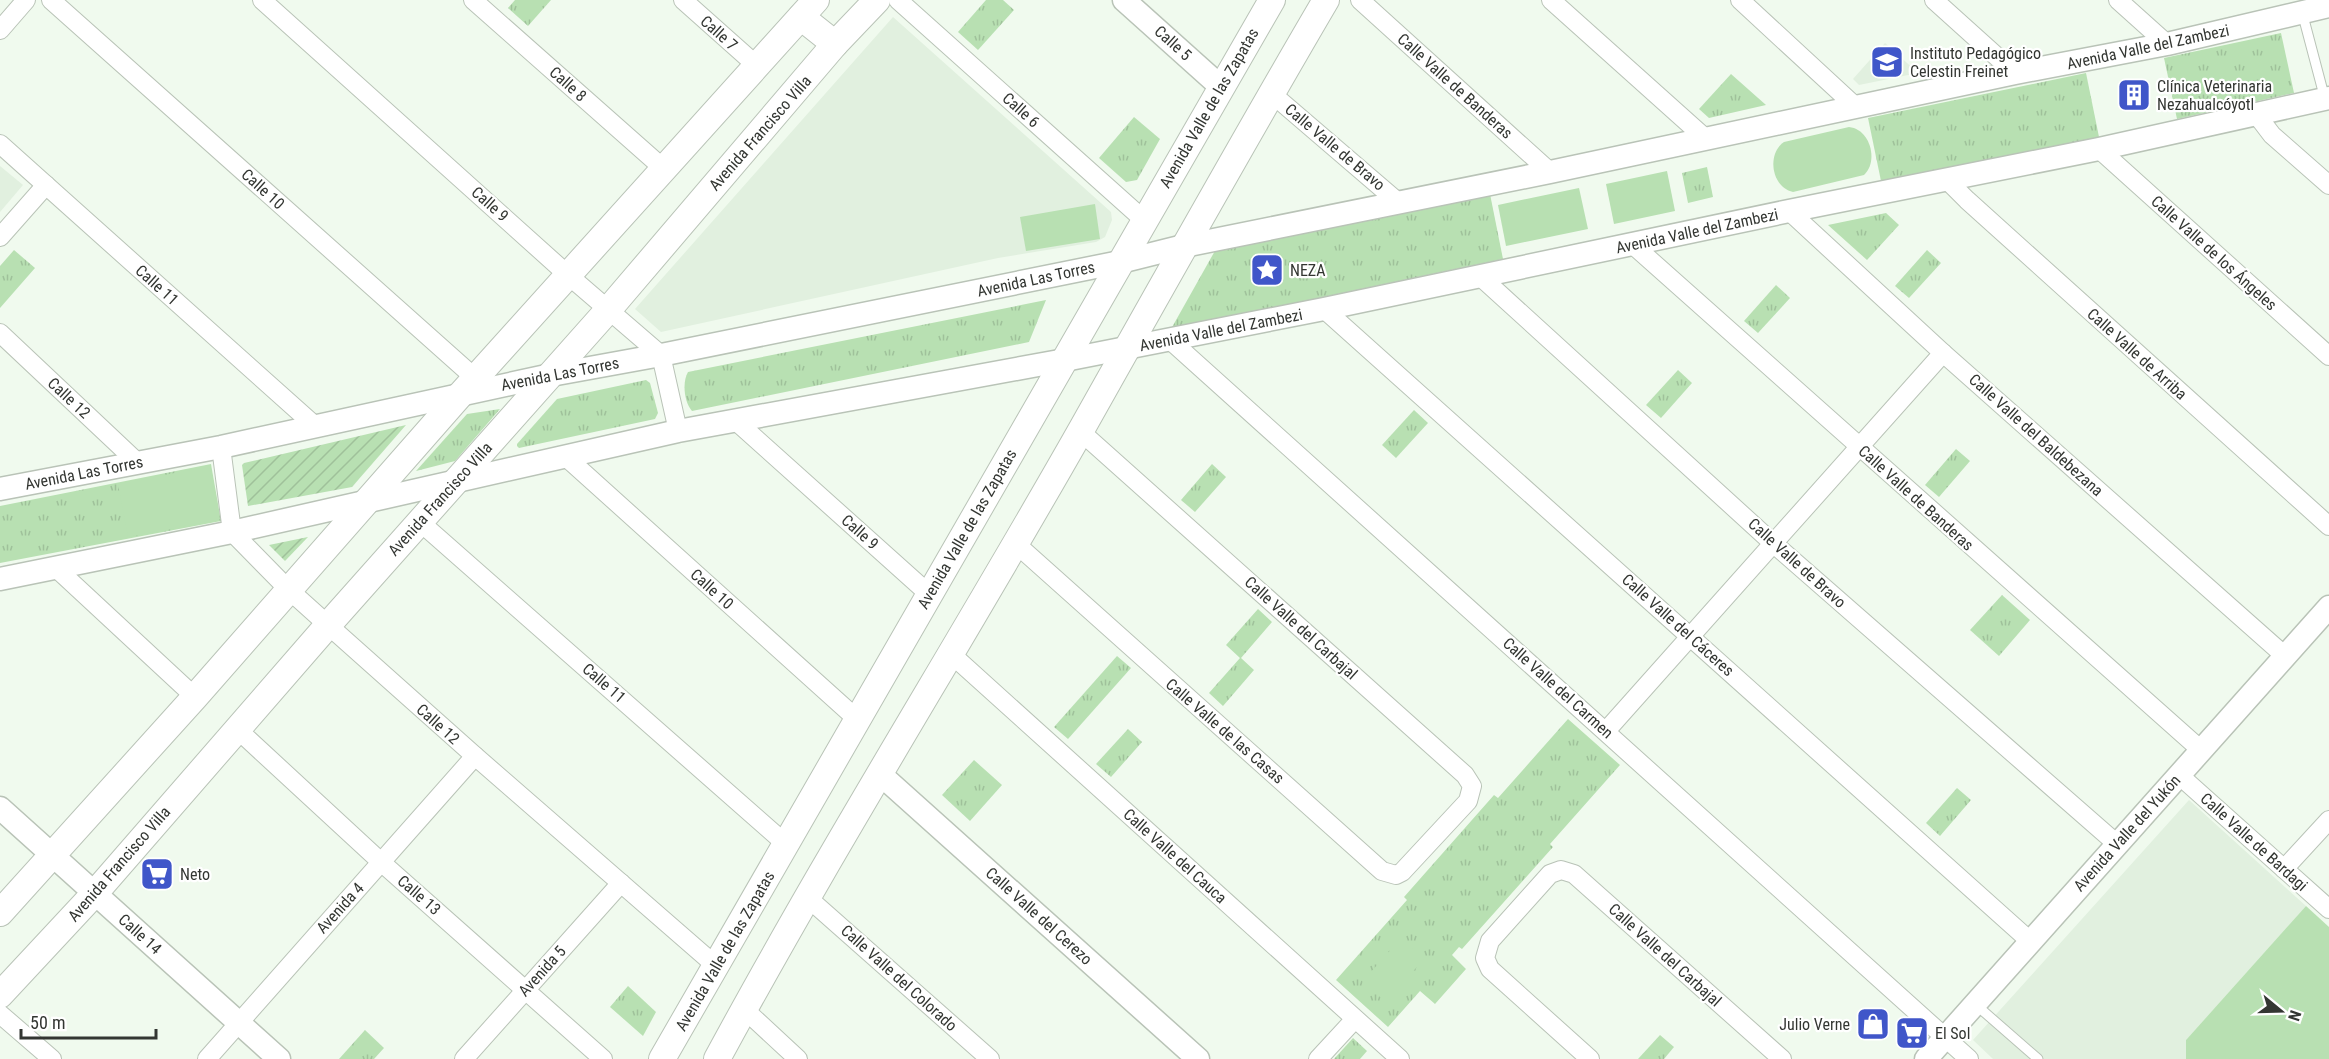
<svg xmlns="http://www.w3.org/2000/svg" width="2329" height="1059" viewBox="0 0 2329 1059" font-family="'Roboto Condensed',sans-serif">
<style>
.built{fill:#e1f0df}
.grass{fill:url(#grass-tufts)}
.garden{fill:url(#garden-furrows)}
.pitch{fill:#b8e0b2}
.lines{fill:none;stroke-linecap:round;stroke-linejoin:round}
.service-casing{stroke:#b9c3b7;stroke-width:11}
.minor-casing{stroke:#b9c3b7;stroke-width:20}
.tertiary-casing{stroke:#b9c3b7;stroke-width:25}
.secondary-casing{stroke:#b9c3b7;stroke-width:28}
.service{stroke:#fff;stroke-width:9}
.minor{stroke:#fff;stroke-width:18}
.tertiary{stroke:#fff;stroke-width:22}
.secondary{stroke:#fff;stroke-width:26}
.labels{text-anchor:middle;dominant-baseline:central;stroke-width:4.5;stroke-linejoin:round;paint-order:stroke}
.street-label{font-size:16px;fill:#333632;stroke:#fff}
.poi-label{font-size:16px;fill:#333632;stroke:#fff;text-anchor:start}
</style>
<defs>
<pattern id="grass-tufts" width="24" height="20" patternUnits="userSpaceOnUse" patternTransform="scale(1.5)"><rect width="24" height="20" fill="#b8e0b2"/><path d="M3 7l-1-3M5 7V3M7 7l1-3M15 17l-1-3M17 17v-4M19 17l1-3" fill="none" stroke="#9fc19a"/></pattern>
<pattern id="garden-furrows" width="10" height="10" patternUnits="userSpaceOnUse" patternTransform="scale(1.5)"><rect width="10" height="10" fill="#b8e0b2"/><path d="M-1 1l2-2M0 10L10 0M9 11l2-2" fill="none" stroke="#9fc19a"/></pattern>
</defs>
<rect width="100%" height="100%" fill="#f0faee"/>
<g class="built">
<path d="M893 17 1111 212 1112 220 1105 237 1096 242 998 258 661 332 635 309Z"/>
<path d="M1885 43 1918 73 1859 85 1853 79Z"/>
<path d="M0 166 23 185 0 212Z"/>
<path d="M2189 800 2306 906 2186 1040V1059H1993L1973 1040Z"/>
</g>
<g class="grass">
<path d="M515 0H551L528 26 508 8Z"/>
<path d="M986 0H1003L1014 10 978 50 958 32Z"/>
<path d="M2281 33 2294 93 2177 119 2164 58Z"/>
<path d="M2086 73 2099 137 1881 181 1868 118Z"/>
<path d="M1731 74 1766 105 1709 118 1699 109Z"/>
<path d="M1134 117 1160 139 1137 180 1126 182 1099 158Z"/>
<path d="M1707 167 1713 197 1688 203 1682 173Z"/>
<path d="M1490 194 1503 259 1171 329 1216 249Z"/>
<path d="M1886 213 1899 225 1867 260 1828 225Z"/>
<path d="M14 250 35 268 0 308V266Z"/>
<path d="M1927 250 1941 263 1909 298 1895 286Z"/>
<path d="M1776 285 1790 298 1758 333 1744 321Z"/>
<path d="M1046 300 1029 342 692 411C684 402 682 382 688 372Z"/>
<path d="M1678 370 1692 383 1661 418 1646 405Z"/>
<path d="M646 380 650 383 658 413 655 419 519 448 517 446V444L557 399Z"/>
<path d="M500 409 455 461 416 471 467 414Z"/>
<path d="M1414 410 1428 423 1396 458 1382 445Z"/>
<path d="M1956 449 1970 461 1939 497 1925 485Z"/>
<path d="M211 464 221 521 0 563V506Z"/>
<path d="M1212 464 1226 477 1195 512 1181 500Z"/>
<path d="M2002 595 2030 620 1999 656 1970 630Z"/>
<path d="M1258 609 1272 622 1241 658 1254 670 1223 706 1209 693 1240 658 1226 645Z"/>
<path d="M1117 656 1131 668 1068 739 1054 727Z"/>
<path d="M1568 719 1620 765 1550 844 1553 847 1462 949 1459 947 1452 955 1466 969 1435 1004 1420 991 1388 1027 1336 980 1407 900 1404 897 1494 795 1498 798Z"/>
<path d="M1128 729 1142 742 1111 777 1096 764Z"/>
<path d="M974 760 1002 785 970 821 942 795Z"/>
<path d="M1957 788 1971 800 1940 836 1926 823Z"/>
<path d="M628 986 656 1012 643 1036 610 1007Z"/>
<path d="M365 1030 384 1048 374 1059H339Z"/>
<path d="M1660 1035 1674 1047 1664 1059H1638Z"/>
<path d="M1353 1038 1367 1051 1360 1059H1334Z"/>
</g>
<g class="garden">
<path d="M406 425 352 487 248 506 242 465 244 463Z"/>
<path d="M308 537 285 561 269 545Z"/>
</g>
<g class="pitch">
<path d="M1849 127C1870 129 1879 161 1864 175L1793 192C1772 188 1766 154 1784 142Z"/>
<path d="M1667 171 1675 211 1614 224 1606 184Z"/>
<path d="M1579 188 1588 229 1506 246 1498 205Z"/>
<path d="M1095 204 1100 239 1026 251 1020 217Z"/>
<path d="M210 466 220 519 128 537 118 484Z"/>
<path d="M2306 906 2329 927V1059H2186V1040Z"/>
<path d="M1401 938 1424 959 1386 1002 1362 982Z"/>
</g>
<g class="lines">
<g class="service-casing">
<g id="service">
<path d="M2302 12 2325 99"/>
<path d="M1975 1004 2038 1059"/>
</g>
</g>
<g class="minor-casing">
<g id="minor">
<path d="M51 0 475 378"/>
<path d="M262 0 568 275 661 355 678 431"/>
<path d="M473 0 664 169"/>
<path d="M683 0 756 65"/>
<path d="M898 0 1144 220"/>
<path d="M1360 0 1550 172"/>
<path d="M1551 0 1705 138"/>
<path d="M1740 0 1856 107"/>
<path d="M1934 0 2015 73"/>
<path d="M2118 0 2167 44"/>
<path d="M0 30 26 0"/>
<path d="M1271 93 1398 202"/>
<path d="M2256 114 2272 135 2329 185"/>
<path d="M0 144 314 425"/>
<path d="M2099 149 2329 356"/>
<path d="M1947 180 1967 200 2329 526"/>
<path d="M1789 211 1943 353 2285 656"/>
<path d="M0 237 46 185"/>
<path d="M1632 244 2201 750"/>
<path d="M1482 278 1774 544 2117 844"/>
<path d="M1324 309 2030 941"/>
<path d="M0 333 137 462"/>
<path d="M1169 339 1969 1059"/>
<path d="M736 421 930 595"/>
<path d="M221 447 232 532 288 589 328 625 475 756 715 965"/>
<path d="M566 457 858 720"/>
<path d="M420 522 787 845"/>
<path d="M1015 543 1382 871 1396 875 1402 872 1468 801 1472 786 1465 775 1080 431"/>
<path d="M56 568 195 697"/>
<path d="M950 653 1400 1059"/>
<path d="M237 729 381 862 603 1059"/>
<path d="M1606 731 1943 353"/>
<path d="M2179 775 2329 909"/>
<path d="M2284 869 2329 820"/>
<path d="M808 898 990 1059"/>
<path d="M744 1009 798 1059"/>
<path d="M0 1014 52 1059"/>
<path d="M207 1059 475 756"/>
<path d="M464 1059 621 883"/>
<path d="M1318 1059 1355 1019"/>
<path d="M1590 1059 1490 969 1485 958 1490 941 1550 874 1561 870 1574 874 1782 1059"/>
</g>
</g>
<g class="tertiary-casing">
<g id="tertiary">
<path d="M1124 0 1221 87"/>
<path d="M0 489 221 447 551 375 661 355 1120 262 1184 246 1550 172 2015 73 2167 44 2329 6"/>
<path d="M0 579 232 532 678 431 1065 360 1324 309 1789 211 2099 149 2329 98"/>
<path d="M880 774 1198 1059"/>
<path d="M0 808 279 1059"/>
<path d="M1926 1059 2329 607"/>
</g>
</g>
<g class="secondary-casing">
<g id="secondary">
<path d="M801 17 835 44"/>
<path d="M0 913 195 697 461 394 816 0"/>
<path d="M0 995 95 893 328 625 609 309 835 44 877 0"/>
<path d="M662 1059 1272 0"/>
<path d="M717 1059C832 846 961 642 1080 432 1161 288 1242 143 1326 0"/>
</g>
</g>
<use href="#service" class="service"/>
<use href="#minor" class="minor"/>
<use href="#tertiary" class="tertiary"/>
<use href="#secondary" class="secondary"/>
</g>
<defs>
<g id="school-square" transform="scale(1.725)"><rect x="-9" y="-9" width="18" height="18" rx="4" fill="#4056c9" stroke="#fff"/><path d="M0-5L7-2L0 1L-7-2ZM-4 1L0 2.5L4 1V4Q0 6-4 4Z" fill="#fff"/></g>
<g id="building-square" transform="scale(1.725)"><rect x="-9" y="-9" width="18" height="18" rx="4" fill="#4056c9" stroke="#fff"/><path d="M-4-6H4V6H1V3H-1V6H-4ZM-2.5-4.3h1.7v1.8h-1.7ZM.8-4.3h1.7v1.8H.8ZM-2.5-1h1.7V.8h-1.7ZM.8-1h1.7V.8H.8Z" fill="#fff"/></g>
<g id="sight-square" transform="scale(1.725)"><rect x="-9" y="-9" width="18" height="18" rx="4" fill="#4056c9" stroke="#fff"/><path d="M0-6L1.8-2.2L6-1.7L2.9 1.2L3.7 5.4L0 3.3L-3.7 5.4L-2.9 1.2L-6-1.7L-1.8-2.2Z" fill="#fff"/></g>
<g id="supermarket-square" transform="scale(1.725)"><rect x="-9" y="-9" width="18" height="18" rx="4" fill="#4056c9" stroke="#fff"/><path d="M-6-5.5h2.5l.6 2H6L4.5 2H-2.5L-4.4-4H-6ZM-1.5 3.2a1.3 1.3 0 1 0 .1 0ZM3 3.2a1.3 1.3 0 1 0 .1 0Z" fill="#fff"/></g>
<g id="shop-square" transform="scale(1.725)"><rect x="-9" y="-9" width="18" height="18" rx="4" fill="#4056c9" stroke="#fff"/><path d="M-5-2.5h2.3a2.7 3.5 0 0 1 5.4 0H5L5.5 6h-11ZM-1.5-2.5h3a1.5 2.3 0 0 0-3 0Z" fill="#fff"/></g>
</defs>
<g fill-rule="evenodd">
<use href="#school-square" x="1887" y="62"/>
<use href="#building-square" x="2134" y="95"/>
<use href="#sight-square" x="1267" y="270"/>
<use href="#supermarket-square" x="157" y="874"/>
<use href="#shop-square" x="1873" y="1024"/>
<use href="#supermarket-square" x="1912" y="1033"/>
</g>
<g class="labels">
<g class="street-label">
<text transform="translate(719 33) rotate(42)">Calle 7</text>
<text transform="translate(1173 43) rotate(42)">Calle 5</text>
<text transform="translate(2148 47) rotate(-12)">Avenida Valle del Zambezi</text>
<text transform="translate(568 84) rotate(42)">Calle 8</text>
<text transform="translate(1455 86) rotate(42)">Calle Valle de Banderas</text>
<text transform="translate(1209 108) rotate(-60)">Avenida Valle de las Zapatas</text>
<text transform="translate(1021 110) rotate(42)">Calle 6</text>
<text transform="translate(760 133) rotate(-49)">Avenida Francisco Villa</text>
<text transform="translate(1335 147) rotate(40)">Calle Valle de Bravo</text>
<text transform="translate(263 189) rotate(42)">Calle 10</text>
<text transform="translate(490 204) rotate(42)">Calle 9</text>
<text transform="translate(1697 231) rotate(-12)">Avenida Valle del Zambezi</text>
<text transform="translate(2214 253) rotate(42)">Calle Valle de los Ángeles</text>
<text transform="translate(1036 279) rotate(-12)">Avenida Las Torres</text>
<text transform="translate(157 285) rotate(42)">Calle 11</text>
<text transform="translate(1221 330) rotate(-11)">Avenida Valle del Zambezi</text>
<text transform="translate(2137 354) rotate(42)">Calle Valle de Arriba</text>
<text transform="translate(560 374) rotate(-11)">Avenida Las Torres</text>
<text transform="translate(69 398) rotate(43)">Calle 12</text>
<text transform="translate(2036 435) rotate(42)">Calle Valle del Baldebezana</text>
<text transform="translate(84 473) rotate(-11)">Avenida Las Torres</text>
<text transform="translate(1916 498) rotate(42)">Calle Valle de Banderas</text>
<text transform="translate(440 499) rotate(-48)">Avenida Francisco Villa</text>
<text transform="translate(967 529) rotate(-60)">Avenida Valle de las Zapatas</text>
<text transform="translate(860 532) rotate(42)">Calle 9</text>
<text transform="translate(1797 563) rotate(42)">Calle Valle de Bravo</text>
<text transform="translate(712 589) rotate(42)">Calle 10</text>
<text transform="translate(1678 625) rotate(42)">Calle Valle del Cáceres</text>
<text transform="translate(1301 628) rotate(42)">Calle Valle del Carbajal</text>
<text transform="translate(604 683) rotate(41)">Calle 11</text>
<text transform="translate(1558 688) rotate(42)">Calle Valle del Carmen</text>
<text transform="translate(438 724) rotate(42)">Calle 12</text>
<text transform="translate(1225 731) rotate(41)">Calle Valle de las Casas</text>
<text transform="translate(2127 833) rotate(-48)">Avenida Valle del Yukón</text>
<text transform="translate(2254 842) rotate(42)">Calle Valle de Bardagi</text>
<text transform="translate(1175 856) rotate(42)">Calle Valle del Cauca</text>
<text transform="translate(119 864) rotate(-49)">Avenida Francisco Villa</text>
<text transform="translate(419 895) rotate(41)">Calle 13</text>
<text transform="translate(340 908) rotate(-48)">Avenida 4</text>
<text transform="translate(1039 916) rotate(42)">Calle Valle del Cerezo</text>
<text transform="translate(140 934) rotate(42)">Calle 14</text>
<text transform="translate(725 951) rotate(-60)">Avenida Valle de las Zapatas</text>
<text transform="translate(1665 955) rotate(42)">Calle Valle del Carbajal</text>
<text transform="translate(542 971) rotate(-48)">Avenida 5</text>
<text transform="translate(899 978) rotate(42)">Calle Valle del Colorado</text>
</g>
<g class="poi-label">
<text x="1910" y="53">Instituto Pedagógico<tspan x="1910" dy="18">Celestin Freinet</tspan></text>
<text x="2157" y="86">Clínica Veterinaria<tspan x="2157" dy="18">Nezahualcóyotl</tspan></text>
<text x="1290" y="270">NEZA</text>
<text x="180" y="874">Neto</text>
<text x="1850" y="1024" text-anchor="end">Julio Verne</text>
<text x="1935" y="1033">El Sol</text>
</g>
</g>
<g transform="translate(2281 1011) rotate(109)" stroke="#ffffff" stroke-width="4.5" paint-order="stroke">
<path d="M0-4.5L10 22L0 15L-10 22Z" fill="#333632"/>
<text y="-9" font-size="16" font-weight="bold" text-anchor="middle" fill="#333632">N</text>
</g>
<path d="M21 1029v9h135v-9" fill="none" stroke="#333632" stroke-width="3"/>
<text x="30" y="1029" font-size="18" fill="#333632" stroke="#ffffff" stroke-width="4.5" paint-order="stroke">50 m</text>
</svg>
